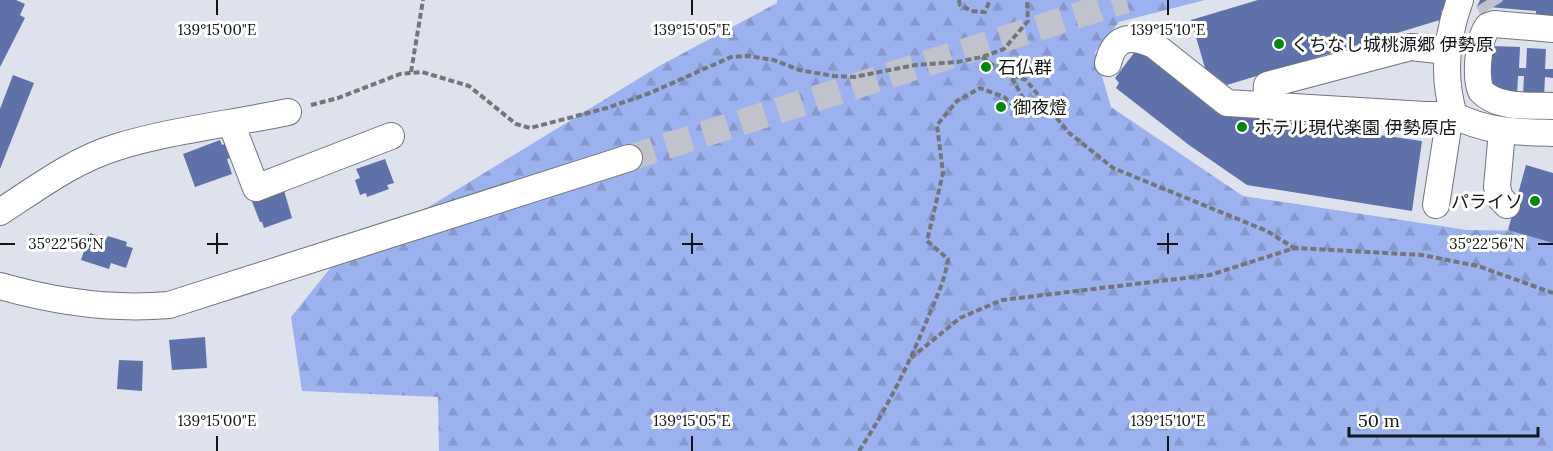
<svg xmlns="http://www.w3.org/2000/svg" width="1553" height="451" viewBox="0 0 1553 451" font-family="Lora,'Noto Sans JP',serif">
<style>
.forest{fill:url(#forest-firs)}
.building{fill:#5e71a9}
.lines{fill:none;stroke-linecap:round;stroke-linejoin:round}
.minor-tunnel{stroke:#c0c3cc;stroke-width:26;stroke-dasharray:26 13;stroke-linecap:butt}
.minor-casing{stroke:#70747d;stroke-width:28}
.path{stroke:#72757b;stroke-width:4;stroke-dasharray:6 3;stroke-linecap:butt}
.minor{stroke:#fff;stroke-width:26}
.ticks{fill:none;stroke:#131518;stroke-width:2}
.poi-dot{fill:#06870c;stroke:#fff;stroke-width:2}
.labels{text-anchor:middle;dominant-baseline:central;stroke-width:6;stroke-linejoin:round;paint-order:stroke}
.poi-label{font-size:18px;fill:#131518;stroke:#fff;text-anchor:start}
.ticks-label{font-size:15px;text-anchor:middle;fill:#131518;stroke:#fff;stroke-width:6;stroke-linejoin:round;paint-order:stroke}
</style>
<defs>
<pattern id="forest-firs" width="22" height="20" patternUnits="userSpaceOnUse" patternTransform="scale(1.5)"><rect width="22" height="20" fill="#9cb2ef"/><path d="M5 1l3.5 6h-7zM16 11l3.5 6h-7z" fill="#8698cc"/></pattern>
</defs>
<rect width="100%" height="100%" fill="#dee2ec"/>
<path class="forest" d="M777 0H1205L1119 22 1095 52 1111 107 1243 196 1467 230 1547 231 1553 234V451H439L438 397 302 391 291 317 332 266 661 65 777 3Z"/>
<g class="building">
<path d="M0 0H16L25 4 20 15 25 18 0 67Z"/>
<path d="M1258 0H1446L1448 9 1441 11 1443 19 1227 85 1205 68 1191 20Z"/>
<path d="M1480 0H1553V16L1536 15V11L1477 6Z"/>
<path d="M1491 46 1520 47 1519 68H1526L1527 48 1546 49 1545 69H1553V78L1545 77 1544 97 1523 96 1524 76H1518L1517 96 1488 94Z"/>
<path d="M1137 49 1216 112 1422 141 1412 211 1247 185 1189 145 1116 88 1119 83 1115 78Z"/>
<path d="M13 75 34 83 0 169V109Z"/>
<path d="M220 140 222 145 225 144 230 158 227 159 232 174 195 187 183 154Z"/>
<path d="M385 159 394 183 387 185 389 189 367 197 366 193 360 195 355 180 360 178 356 169Z"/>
<path d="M1526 165 1553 173V243L1508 230Z"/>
<path d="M283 187 292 218 264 228 262 222H260L251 199Z"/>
<path d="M90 233 106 239 108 236 127 242 126 246 133 248 126 268 111 263 109 269 81 260Z"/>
<path d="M205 337 207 368 172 370 169 340Z"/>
<path d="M119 360 143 361 142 391 117 389Z"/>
</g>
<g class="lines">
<g class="minor-tunnel">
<path d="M1487 0 1492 8"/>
<path d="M629 158 1126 0"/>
</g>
<g class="minor-casing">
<g id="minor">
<path d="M1460 0C1446 38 1442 76 1454 115 1485 132 1518 132 1553 133"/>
<path d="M1553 29 1494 24 1488 26C1478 39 1475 76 1481 91 1498 109 1530 105 1553 106"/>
<path d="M1108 63C1115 35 1131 35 1154 45L1227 103 1425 115H1454L1448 128 1436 205"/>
<path d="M1266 105 1267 85 1411 47 1447 51"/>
<path d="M231 123 256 188 391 136"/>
<path d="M1502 131 1497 187 1500 198 1507 205"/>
<path d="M0 212C37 188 74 160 117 147 172 130 231 124 288 112"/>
<path d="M0 286C56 302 111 310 169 305L629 158"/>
</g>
</g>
<g class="path">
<path d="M959 0 960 5 972 11 985 12 990 0"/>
<path d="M982 57 1004 73 1026 80 1068 132 1113 168 1267 231 1294 248"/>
<path d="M411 72 423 0"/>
<path d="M311 105 338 98 400 74 422 72 469 86 516 124 530 128 607 108 650 93 731 57 748 56 774 60 799 70 834 76 854 77 915 65 957 62 982 57 1004 49 1028 21 1027 0"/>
<path d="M911 358 960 318 1002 300 1210 275 1295 248 1422 255 1478 266 1553 293"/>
<path d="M859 451C886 410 908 366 927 320 935 300 945 281 948 259L927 241 943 173 937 125 957 101 980 88 1004 97 1024 115 1027 105 1013 80 1004 73"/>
</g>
<use href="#minor" class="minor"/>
</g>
<path class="ticks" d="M217 0V15M692 0V15M1168 0V15M217 233V254M692 233V254M1168 233V254M0 244H15M207 244H228M682 244H703M1157 244H1178M1538 244H1553M217 436V451M692 436V451M1168 436V451"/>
<g class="poi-dot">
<circle cx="1279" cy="44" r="6"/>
<circle cx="986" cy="67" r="6"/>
<circle cx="1001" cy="107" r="6"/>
<circle cx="1242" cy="127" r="6"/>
<circle cx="1535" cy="201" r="6"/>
</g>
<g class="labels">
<g class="poi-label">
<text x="1291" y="44">くちなし城桃源郷 伊勢原</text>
<text x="998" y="67">石仏群</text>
<text x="1013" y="107">御夜燈</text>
<text x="1254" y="127">ホテル現代楽園 伊勢原店</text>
<text x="1523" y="201" text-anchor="end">パライソ</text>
</g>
</g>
<g class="ticks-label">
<text x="217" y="35">139°15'00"E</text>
<text x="692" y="35">139°15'05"E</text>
<text x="1168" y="35">139°15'10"E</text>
<text x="66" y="249">35°22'56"N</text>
<text x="1487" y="249">35°22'56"N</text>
<text x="217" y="426">139°15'00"E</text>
<text x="692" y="426">139°15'05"E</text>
<text x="1168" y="426">139°15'10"E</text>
</g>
<path d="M1349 427v9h189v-9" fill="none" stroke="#131518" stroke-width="3"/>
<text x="1358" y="427" font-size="18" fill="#131518" stroke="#ffffff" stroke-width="4.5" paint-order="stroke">50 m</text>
</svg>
